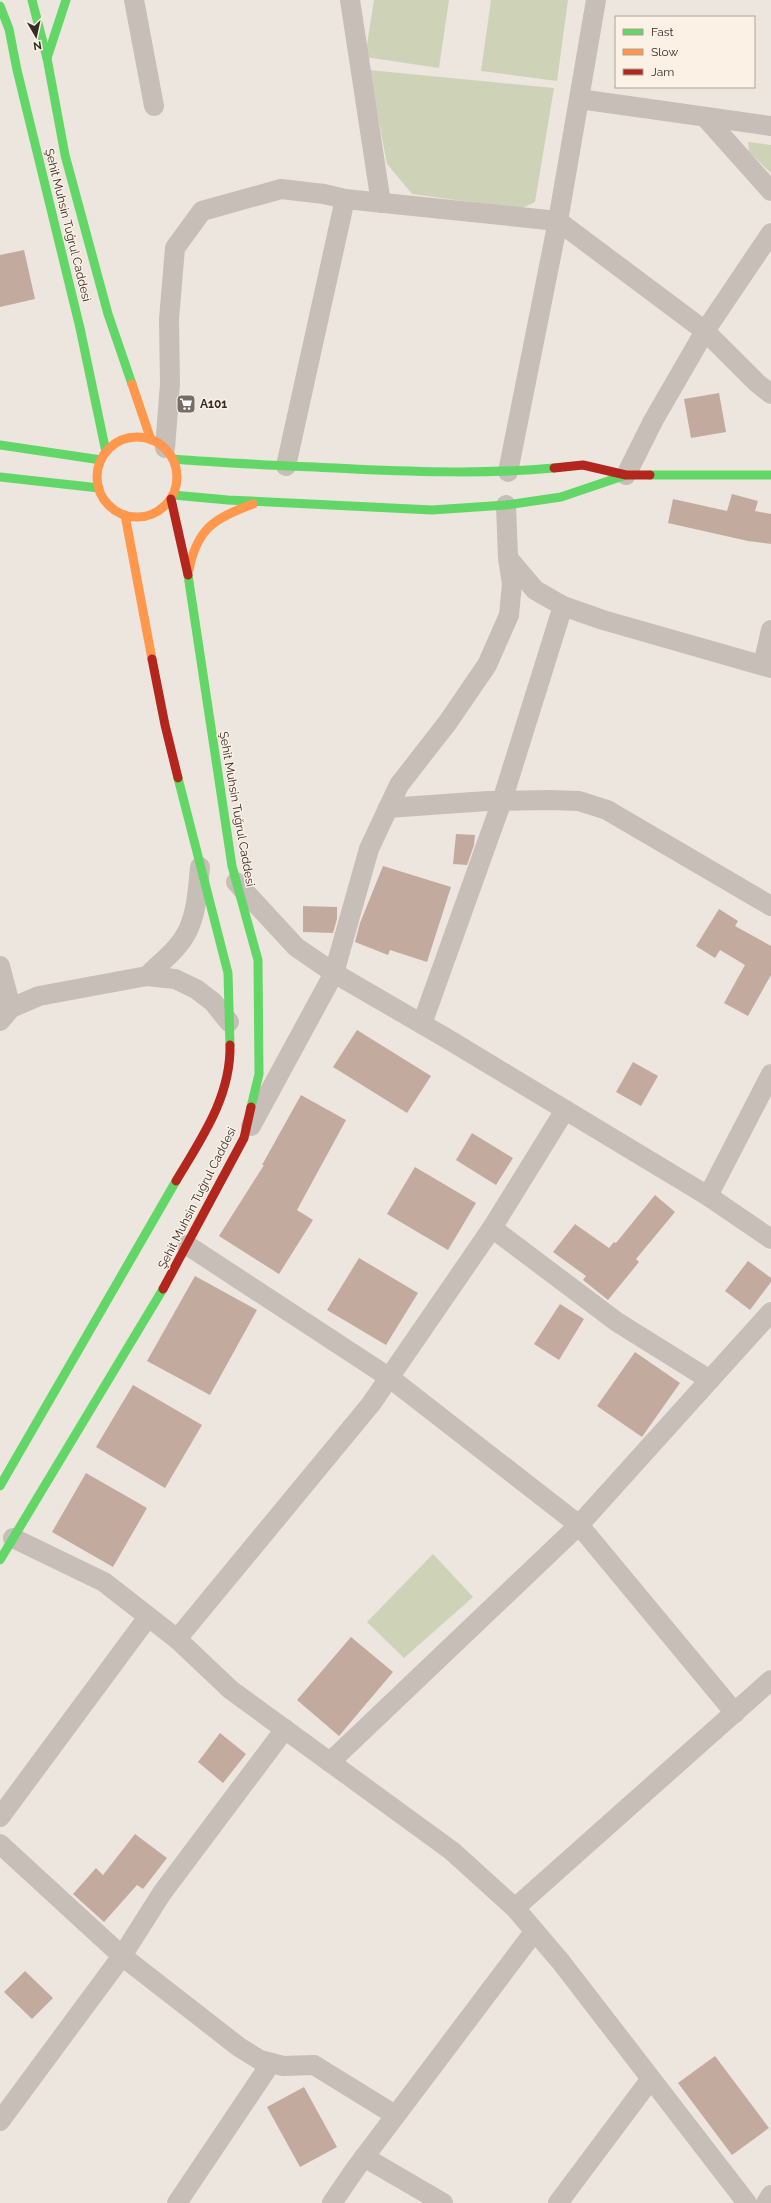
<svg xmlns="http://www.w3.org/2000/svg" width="771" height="2203" viewBox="0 0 771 2203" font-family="Raleway,sans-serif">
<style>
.green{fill:#ced3b7}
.building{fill:#c3aa9e}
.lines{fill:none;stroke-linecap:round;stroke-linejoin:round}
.street{stroke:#c6beb7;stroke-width:20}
.fast{stroke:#63d668;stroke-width:9}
.slow{stroke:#ff974d;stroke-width:9}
.jam{stroke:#b3261e;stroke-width:9}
.labels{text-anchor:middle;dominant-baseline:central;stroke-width:3;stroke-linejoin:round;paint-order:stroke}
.street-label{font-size:12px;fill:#372b26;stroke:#fbf1e5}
.poi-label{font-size:12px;font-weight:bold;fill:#372b26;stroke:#fbf1e5;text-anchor:start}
</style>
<rect width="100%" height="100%" fill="#ede6de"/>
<g class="green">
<path d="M374 0H449L439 68 365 57Z"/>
<path d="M491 0H568L557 81 481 71Z"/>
<path d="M369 70 554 88 535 202 520 209 412 194 387 164Z"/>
<path d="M748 142 771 145V173L749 152Z"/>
<path d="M433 1554 473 1597 404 1658 367 1622Z"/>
</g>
<g class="building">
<path d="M24 250 35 299 0 307V255Z"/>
<path d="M719 393 726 432 691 438 684 399Z"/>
<path d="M732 494 758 501 755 511 771 514V544L748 541 668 523 673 499 727 511Z"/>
<path d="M456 834 475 835 474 845 467 865 453 864Z"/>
<path d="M383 866 451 887 427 962 390 950 388 955 355 942 360 923Z"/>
<path d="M303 906 337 907V919L333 933 303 932Z"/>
<path d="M719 909 738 921 735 926 771 946V975L748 1016 724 1003 745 965 720 950 715 958 696 946Z"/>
<path d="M357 1030 431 1076 407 1113 333 1067Z"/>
<path d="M633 1062 658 1076 641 1106 616 1092Z"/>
<path d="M301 1095 346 1120 297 1210 313 1220 279 1274 219 1236 264 1165H262Z"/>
<path d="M472 1133 513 1158 496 1185 456 1160Z"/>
<path d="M415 1167 476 1203 448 1250 387 1214Z"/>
<path d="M655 1195 675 1212 636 1259 639 1262 608 1300 583 1280 586 1276 553 1252 575 1224 609 1248 614 1242 616 1243Z"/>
<path d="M359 1258 418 1293 386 1345 327 1310Z"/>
<path d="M748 1261 771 1278V1282L750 1310 725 1291Z"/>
<path d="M195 1276 257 1310 210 1395 147 1361Z"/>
<path d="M560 1304 584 1319 559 1360 534 1344Z"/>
<path d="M635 1352 680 1383 642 1437 597 1406Z"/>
<path d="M133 1385 202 1425 165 1488 96 1447Z"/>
<path d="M86 1473 147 1508 113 1567 52 1532Z"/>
<path d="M351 1637 393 1672 339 1736 297 1700Z"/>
<path d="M220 1733 246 1754 223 1783 198 1762Z"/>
<path d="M135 1834 167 1858 143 1889 137 1885 104 1922 73 1894 96 1868 103 1875Z"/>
<path d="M25 1971 53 1998 32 2019 4 1992Z"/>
<path d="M715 2056 769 2128 732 2155 678 2083Z"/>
<path d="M304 2087 337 2147 300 2167 267 2107Z"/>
</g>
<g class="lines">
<g class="street">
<path d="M134 0 154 106"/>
<path d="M350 0 381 203"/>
<path d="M579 99 771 126"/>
<path d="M705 117 771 191"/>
<path d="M165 448 170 384 169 319 175 248 202 211 281 189 324 194 345 199 558 221 705 331 757 383 771 394"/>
<path d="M286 466 345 199"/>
<path d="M508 472 558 221 596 0"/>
<path d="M626 475 653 421 705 331 771 233"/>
<path d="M508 558 535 590 563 606 603 620 771 668"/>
<path d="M763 665 771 630"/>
<path d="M388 808 487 801 550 800 579 801 607 810 771 906"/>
<path d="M236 882 296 947 334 973 446 1038 708 1196 771 1239"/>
<path d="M0 966 11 1008"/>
<path d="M147 976C161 962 180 948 188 930 197 911 198 888 200 867"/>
<path d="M0 1021 11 1008 39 996 147 976 175 979 196 989 213 1002 229 1022"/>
<path d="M422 1024 502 801 563 606"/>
<path d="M251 1126 334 973 369 849 399 785 448 722 487 665 509 615 512 584 508 558 506 505"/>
<path d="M708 1196 771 1074"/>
<path d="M492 1228 617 1322 710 1380"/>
<path d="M187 1245 390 1378 579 1525 735 1713"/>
<path d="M13 1538 104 1582 177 1639 231 1690 452 1851 515 1908 561 1962 747 2203"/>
<path d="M177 1639 371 1404 492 1228 565 1110"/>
<path d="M330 1762 579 1525 771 1312"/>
<path d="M0 1817 148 1617"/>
<path d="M0 1844 122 1956 239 2047 260 2060 283 2066 314 2065 395 2115"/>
<path d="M515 1908 771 1680"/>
<path d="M0 2121 122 1956 162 1893 285 1729"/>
<path d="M364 2157 443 2203"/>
<path d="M177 2203 271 2063"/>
<path d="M332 2203 356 2168 534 1932"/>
<path d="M558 2203 650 2080"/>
<path d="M766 2203 771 2195"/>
</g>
<g class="fast">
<path d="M32 0 47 58 65 155 108 314 132 384"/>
<path d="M0 6 9 29 17 70 80 328 106 452"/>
<path d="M47 58 66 0"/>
<path d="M0 445 101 460"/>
<path d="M173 459C233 464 294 466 354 469 421 472 488 474 554 468"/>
<path d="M650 475H771"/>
<path d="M0 477 99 488"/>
<path d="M173 495 228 500 432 510 506 505 561 497 626 475"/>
<path d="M188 575 232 866 258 960 259 1074 251 1107"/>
<path d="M178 778 228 973 230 1045"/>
<path d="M0 1486 176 1181"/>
<path d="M0 1560 163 1289"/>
</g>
<g class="slow">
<path d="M132 384 151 440"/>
<circle cx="137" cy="477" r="40"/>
<path d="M125 515 152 659"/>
<path d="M189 570C197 528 215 518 253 504"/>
</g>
<g class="jam">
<path d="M554 468 583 465 626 475H650"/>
<path d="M171 499 188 575"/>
<path d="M152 659 165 725 178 778"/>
<path d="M176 1181C201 1139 231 1097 230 1045"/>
<path d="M163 1289 244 1138 251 1107"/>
</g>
</g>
<defs>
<g id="supermarket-square" transform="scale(1)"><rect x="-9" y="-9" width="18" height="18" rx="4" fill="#776c66" stroke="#fbf1e5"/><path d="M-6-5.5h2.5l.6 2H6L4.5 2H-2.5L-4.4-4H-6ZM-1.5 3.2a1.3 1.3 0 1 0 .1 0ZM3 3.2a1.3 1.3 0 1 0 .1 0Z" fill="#fff"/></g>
</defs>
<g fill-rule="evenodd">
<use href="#supermarket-square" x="186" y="404"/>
</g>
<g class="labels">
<g class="street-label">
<text transform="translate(68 225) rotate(76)">Şehit Muhsin Tuğrul Caddesi</text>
<text transform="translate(237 809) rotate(80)">Şehit Muhsin Tuğrul Caddesi</text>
<text transform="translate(197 1198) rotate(-63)">Şehit Muhsin Tuğrul Caddesi</text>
</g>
<g class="poi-label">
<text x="200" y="404">A101</text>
</g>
</g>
<rect x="615" y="16" width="140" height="72" fill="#fbf1e5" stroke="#ada299"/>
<rect x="623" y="29" width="20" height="6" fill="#63d668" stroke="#ada299"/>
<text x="651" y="36" font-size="12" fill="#372b26">Fast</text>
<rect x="623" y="49" width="20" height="6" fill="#ff974d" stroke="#ada299"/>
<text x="651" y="56" font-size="12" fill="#372b26">Slow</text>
<rect x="623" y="69" width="20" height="6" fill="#b3261e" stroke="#ada299"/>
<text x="651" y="76" font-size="12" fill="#372b26">Jam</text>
<g transform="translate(36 36) rotate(171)" stroke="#fbf1e5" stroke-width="3" paint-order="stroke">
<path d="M0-3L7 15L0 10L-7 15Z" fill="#372b26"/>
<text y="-6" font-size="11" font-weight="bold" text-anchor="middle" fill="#372b26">N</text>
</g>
</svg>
